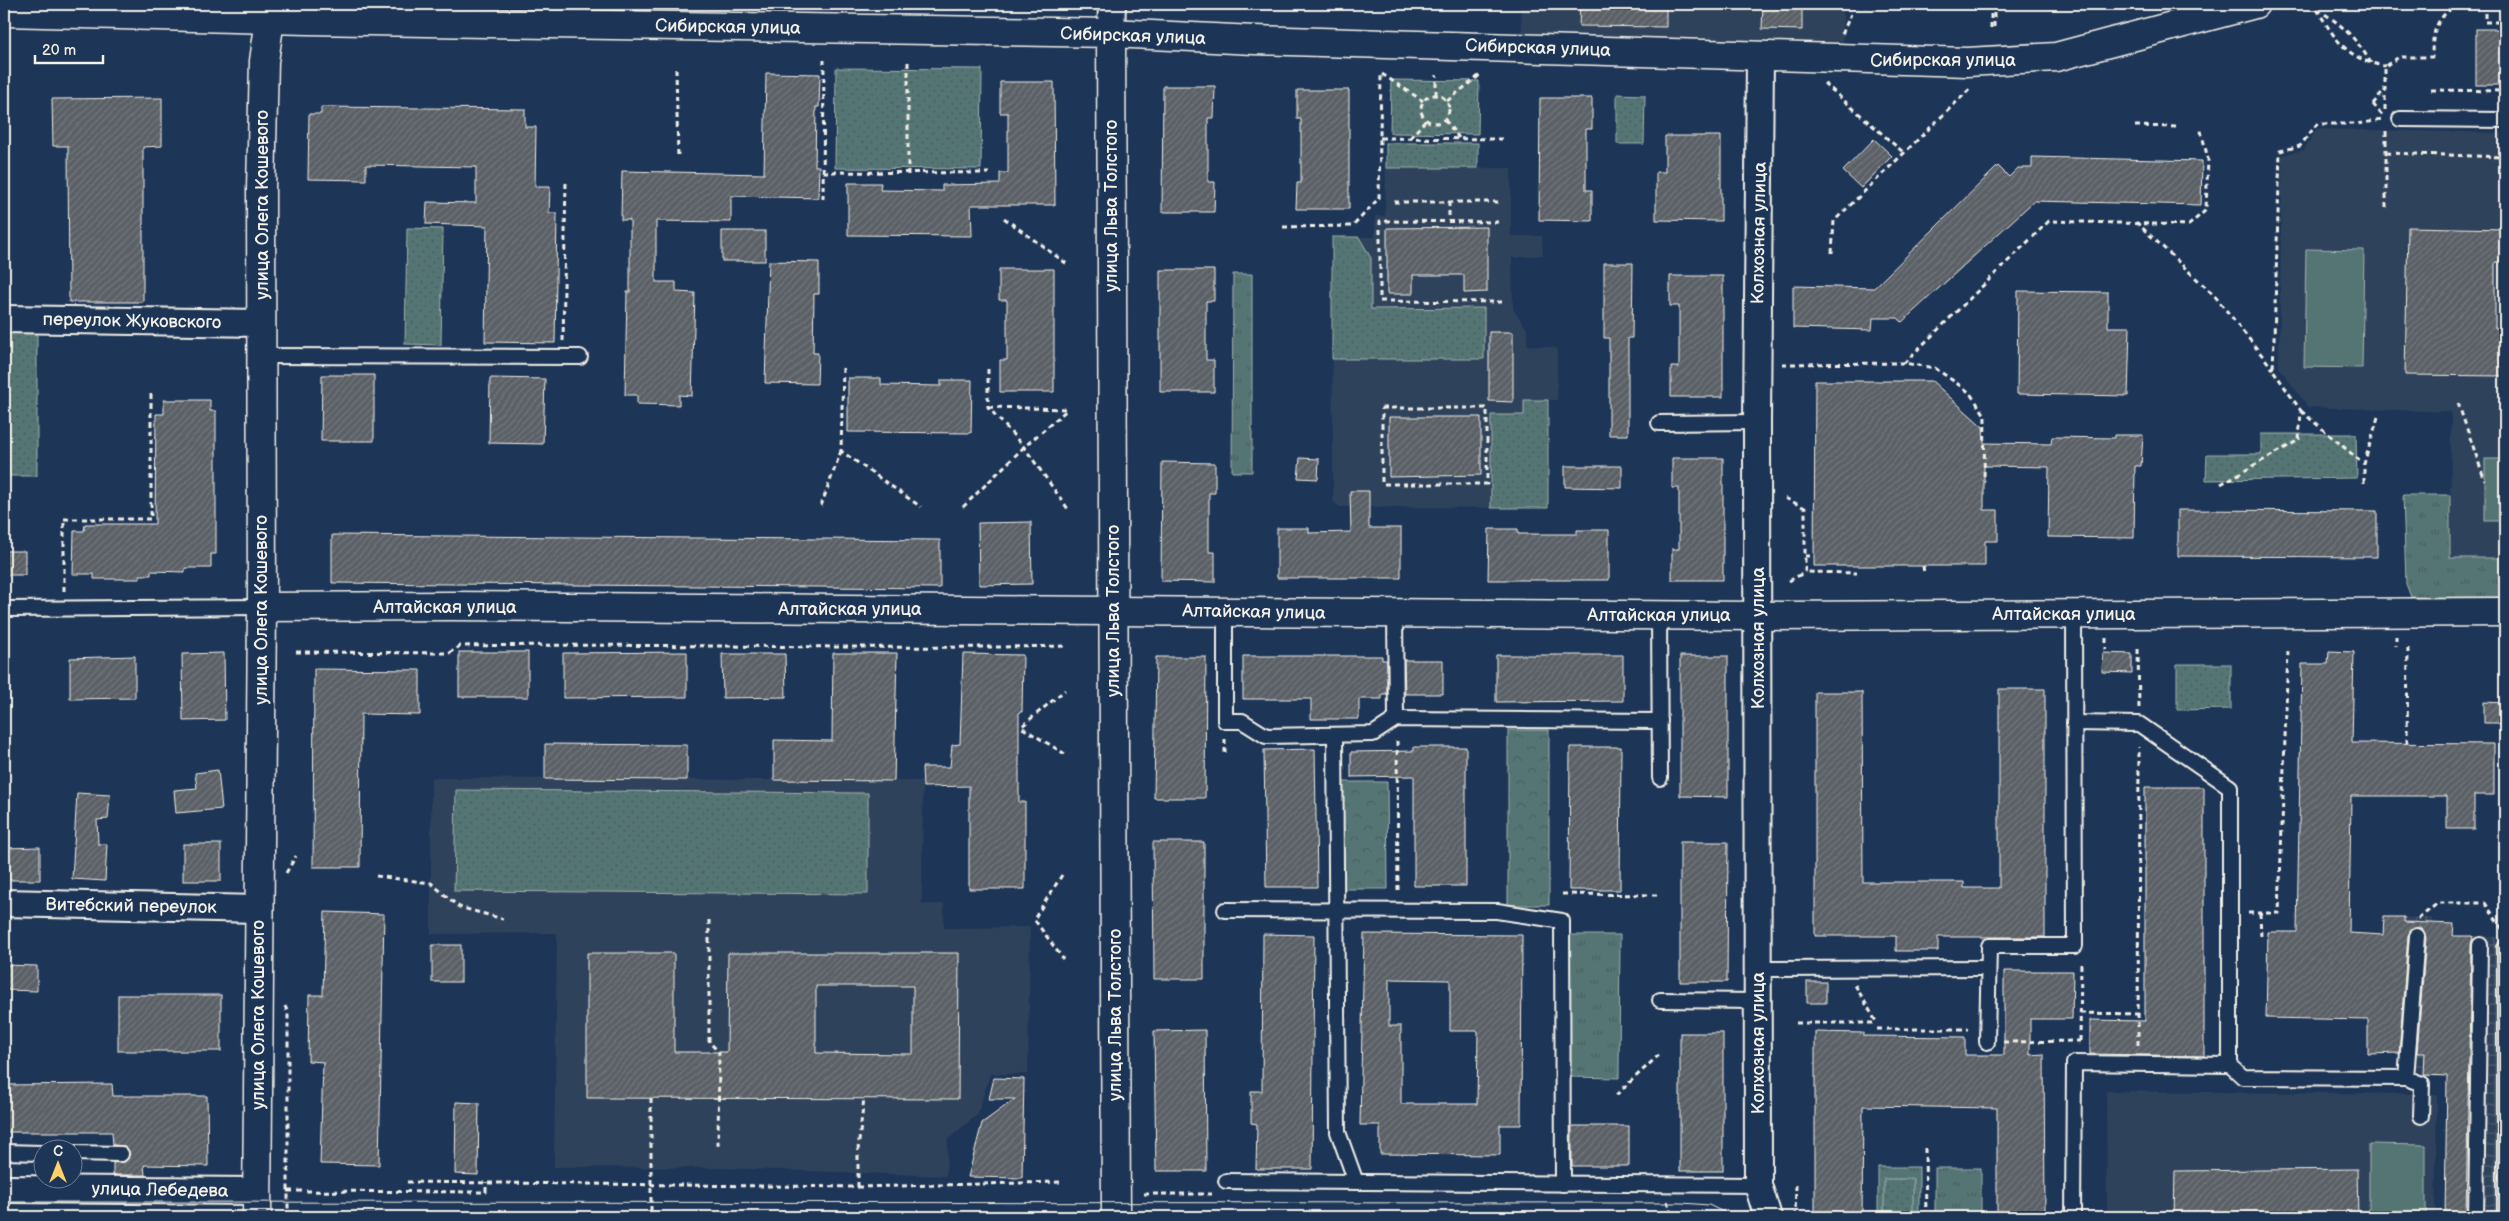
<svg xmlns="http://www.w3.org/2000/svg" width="2509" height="1221" viewBox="0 0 2509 1221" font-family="'Balsamiq Sans',sans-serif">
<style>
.built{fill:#2f425c}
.industrial{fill:url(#industrial-grid)}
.grass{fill:url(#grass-tufts);stroke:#a4b3ae}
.forest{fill:url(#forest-crowns);stroke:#a4b3ae}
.park{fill:url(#park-dots);stroke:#a4b3ae}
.pitch{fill:#547575;stroke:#a4b3ae}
.building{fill:url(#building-hatch);stroke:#f4f1e8;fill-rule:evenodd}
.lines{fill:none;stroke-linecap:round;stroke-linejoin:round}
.lane-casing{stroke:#f4f1e8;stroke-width:18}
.street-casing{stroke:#f4f1e8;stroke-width:30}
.secondary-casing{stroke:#f4f1e8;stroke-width:31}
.path{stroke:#f4f1e8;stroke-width:3;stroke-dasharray:5 4;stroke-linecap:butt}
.lane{stroke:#1d3557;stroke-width:14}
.street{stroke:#1d3557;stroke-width:26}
.secondary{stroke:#1d3557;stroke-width:28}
.tram{stroke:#f4f1e8;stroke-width:1}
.labels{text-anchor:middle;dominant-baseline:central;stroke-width:5;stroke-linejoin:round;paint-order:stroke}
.street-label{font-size:18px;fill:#f4f1e8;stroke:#1d3557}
</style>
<defs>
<pattern id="industrial-grid" width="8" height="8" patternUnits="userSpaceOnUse" patternTransform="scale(1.25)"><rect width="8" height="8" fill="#2f425c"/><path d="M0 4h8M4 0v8" fill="none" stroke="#4e5e73"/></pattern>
<pattern id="grass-tufts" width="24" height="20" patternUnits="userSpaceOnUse" patternTransform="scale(1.25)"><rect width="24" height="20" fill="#547575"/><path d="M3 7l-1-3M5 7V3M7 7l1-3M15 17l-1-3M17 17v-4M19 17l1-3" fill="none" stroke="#4e5e5e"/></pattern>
<pattern id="forest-crowns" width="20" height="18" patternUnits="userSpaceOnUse" patternTransform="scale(1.25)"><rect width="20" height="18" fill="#547575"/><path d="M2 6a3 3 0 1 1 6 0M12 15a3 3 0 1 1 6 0" fill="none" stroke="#4e5e5e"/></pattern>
<pattern id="park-dots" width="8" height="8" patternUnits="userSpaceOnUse" patternTransform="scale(1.25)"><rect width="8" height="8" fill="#547575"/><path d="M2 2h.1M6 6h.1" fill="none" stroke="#4e5e5e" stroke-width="1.8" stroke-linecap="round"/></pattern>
<pattern id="building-hatch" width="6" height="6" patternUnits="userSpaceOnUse" patternTransform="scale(1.25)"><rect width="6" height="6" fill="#5a6066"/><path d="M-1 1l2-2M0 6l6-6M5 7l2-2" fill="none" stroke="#72777c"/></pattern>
</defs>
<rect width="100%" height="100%" fill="#1d3557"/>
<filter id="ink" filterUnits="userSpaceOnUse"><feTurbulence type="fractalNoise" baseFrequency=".02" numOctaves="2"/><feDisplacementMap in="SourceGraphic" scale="10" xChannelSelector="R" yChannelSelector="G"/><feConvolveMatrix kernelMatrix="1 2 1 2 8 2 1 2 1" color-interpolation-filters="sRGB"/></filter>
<g filter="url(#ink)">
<g class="built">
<path d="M1521 4H1843V45L1522 36Z"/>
<path d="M2317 129 2505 133V558H2450L2451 412 2308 407 2279 367 2282 155 2304 150Z"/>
<path d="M1386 168H1511V236H1542L1543 255 1512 258 1513 309 1527 329V345L1557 348V400H1548V508L1340 507 1333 501 1332 237H1375V216H1385Z"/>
<path d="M431 778 923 781 922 904H944V928L1030 927 1028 1074H990L978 1114 948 1139 946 1176 722 1168 554 1167 557 933 431 934Z"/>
<path d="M2106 1091 2437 1094 2435 1217H2107Z"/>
</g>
<path class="industrial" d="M2383 917 2432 918V923L2454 924V936L2505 937V1217H2445L2447 1077 2424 1076 2399 1053 2368 1054V1020H2372L2374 934 2383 935Z"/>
<g class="grass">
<path d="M1233 274H1252V472H1232Z"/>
<path d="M2403 495H2450V558H2505V597H2411L2406 584Z"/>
<path d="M1570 935H1620L1619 1078 1569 1077Z"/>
<rect x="1878" y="1167" width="41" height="50"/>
<rect x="1935" y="1168" width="46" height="49"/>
</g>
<g class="forest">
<rect x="1508" y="730" width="41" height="175"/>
<path d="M1343 782H1387L1388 889H1344Z"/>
</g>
<g class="park">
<path d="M836 68 982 69 981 169 835 168Z"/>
<path d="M1391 80 1479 81 1478 134 1390 133Z"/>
<path d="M1617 94 1645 95 1644 144H1617Z"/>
<rect x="1386" y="143" width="92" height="25"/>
<path d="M407 228 443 229 441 345 405 344Z"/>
<path d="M1332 237H1359L1371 258V309L1484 308V359H1332Z"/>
<path d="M4 330 37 331V476H4Z"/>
<path d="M1524 400H1548V508H1491V415H1524Z"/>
<path d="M2261 434H2356L2357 478 2206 480 2207 454H2261Z"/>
<path d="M2177 664H2231V709L2177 710Z"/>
<path d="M456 790 868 793V894L454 891Z"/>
<rect x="1884" y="1179" width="29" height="38"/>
</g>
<g class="pitch">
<path d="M2306 249 2364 250 2362 368 2304 367Z"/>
<rect x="2485" y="459" width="20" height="62"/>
<path d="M2369 1144 2426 1145V1217H2369Z"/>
</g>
<g class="building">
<path d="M1580 4H1666V27L1579 26Z"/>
<path d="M1763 4H1802V30L1762 29Z"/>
<rect x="2476" y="29" width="29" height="56"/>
<path d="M766 73 820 74 819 107H816L815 166H819L818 198 731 196V222L656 221V282H676V292L695 293 692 396 679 395V405L637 404V395H625L627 292H630V220H621L622 171 764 174Z"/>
<path d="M1000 82H1054L1055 205H971L972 236 848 235V183H881L880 190 942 191V185L1000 184V173H1008V113H1000Z"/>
<path d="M1163 86H1215L1214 118H1208V182H1215L1214 212H1162Z"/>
<path d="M1297 90H1349V209H1296L1297 183H1301V119H1297Z"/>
<path d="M162 98V146L143 147V302H69L68 146H53L52 99Z"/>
<path d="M1540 98H1592V129H1586V190H1592V221L1539 220Z"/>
<path d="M321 107 525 109V127H536L535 187H550L549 213H557L555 343 485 342 487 226 426 224 427 202 476 203V167L366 165V180L308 179 309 114H321Z"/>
<path d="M1665 136H1721V221L1656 220V172H1665Z"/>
<path d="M1874 139 1892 156 1861 188 1843 171Z"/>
<path d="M2032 157 2202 161 2201 205 2034 201 1902 322 1898 318H1873L1872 330 1793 328V286L1874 288 1998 166 2009 177 2018 168H2032Z"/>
<path d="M1487 227V292L1464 293V275H1413V294H1387V228Z"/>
<path d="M2408 227 2505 229V262H2495V328H2505V376L2405 375Z"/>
<rect x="722" y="231" width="43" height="30"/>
<path d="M769 261 819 262V294H814L813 353H818L817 384 765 383Z"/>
<path d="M1604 263H1633L1632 338H1628V435H1609V338H1604Z"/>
<path d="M999 269H1054V392H1000V360H1007V300H999Z"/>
<path d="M1160 270H1214V301H1206V360H1214V392H1160Z"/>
<path d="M1670 276H1723V397H1671V367H1679V306H1670Z"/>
<path d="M2018 291 2108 292V327H2130L2128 396 2017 394Z"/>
<path d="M1489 332H1513V402L1489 401Z"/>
<path d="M322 375H374V441H321Z"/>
<path d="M490 378 545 379 543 444 489 443Z"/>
<path d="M848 378H881V385L941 386V380H972L971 433 848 432Z"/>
<path d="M1815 381H1932L1983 427 1984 443 2051 444 2052 437 2115 438V435H2143L2141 466H2135L2134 538 2048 537 2049 467 1984 466V510H1998V541H1985V566H1814Z"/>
<path d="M164 400H210V411H216V554H211V568H185V572L151 571V575H140V579H94V574H73L74 531H84L85 524H155L156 414H164Z"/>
<path d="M1389 417H1481V475L1389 477Z"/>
<path d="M1300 458 1319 459 1318 479 1298 478Z"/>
<path d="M1672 458H1723V580H1672V549H1679V488H1672Z"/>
<path d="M1162 462 1215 463V493H1209V552H1215V582L1161 581Z"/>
<path d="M1565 466H1622V488L1565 487Z"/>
<path d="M1350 491H1369V528H1401V578H1277V528H1309V533L1351 532Z"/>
<path d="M2178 510 2377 511V557L2178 556Z"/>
<path d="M1031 522 1032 584 979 585 978 523Z"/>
<path d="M1489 529H1518V534H1577V530H1609V580H1488Z"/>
<path d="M332 535 940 540V588L332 583Z"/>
<rect x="6" y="551" width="19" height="24"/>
<path d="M2329 651 2354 652 2352 743 2494 744V795H2474V829H2447V796H2351L2349 933 2383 935 2384 917H2404V922L2454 924 2453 936H2473L2471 945 2466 1217H2445L2447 1076 2424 1075 2425 1053H2417L2426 937 2422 929 2414 928 2408 935 2399 1053 2368 1054V1020L2266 1018 2268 932H2297L2302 664H2328Z"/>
<rect x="459" y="652" width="69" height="45"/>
<path d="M687 652V697L563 698V653Z"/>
<path d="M224 653 225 720 183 721 182 654Z"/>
<path d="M833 653H897L894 781 774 780V740L832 741Z"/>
<path d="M2103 653 2132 654V673L2102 672Z"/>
<path d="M722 654H785L786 697 723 698Z"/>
<path d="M963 654 1023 655 1022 712H1019V802H1025V889H969V786L923 787 922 767H950L952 745 960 744Z"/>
<path d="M1496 655H1623V701L1496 702Z"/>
<path d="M135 656V698L70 699V658Z"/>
<path d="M1243 656H1382V660H1387V694H1382V699H1359V719H1311V699H1243Z"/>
<path d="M1680 656H1728V797L1680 796Z"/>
<path d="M1156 657H1206L1205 798H1154Z"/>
<path d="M1404 660H1443V694H1405Z"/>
<path d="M314 669 420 670V715L361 714 360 867H313Z"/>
<path d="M1999 689H2045V937H1938V951H1896V936H1815V692H1862L1863 882H1964V888H1999Z"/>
<path d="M2484 702 2505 703V723H2484Z"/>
<path d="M545 744 687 745V780L545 779Z"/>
<path d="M1414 747H1466V886H1414V776L1351 777V752L1414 751Z"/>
<path d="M1570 747H1621L1620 890H1569Z"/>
<path d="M1315 749 1317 887H1266L1264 750Z"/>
<path d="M218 770 222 809 176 813 174 790 197 788 195 773Z"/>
<path d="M2145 787H2204V1056L2090 1054V1020L2145 1021Z"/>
<path d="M77 793 110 795 108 819 97 820 98 844H107L105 881 72 879Z"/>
<path d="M1153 842H1204V979H1154Z"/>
<path d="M1680 842H1728L1727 982H1680Z"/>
<rect x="183" y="844" width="38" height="37"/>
<path d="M40 847V880H5V848Z"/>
<path d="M325 912 384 914 379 1165 320 1164 323 1062 308 1061 309 995H323Z"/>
<path d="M1263 934 1314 935 1312 1169H1256L1257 1124 1251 1123V1091H1262Z"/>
<path d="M1364 934 1522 935 1521 1125H1500V1155L1380 1154V1125H1360ZM1389 979 1450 980V1031H1478L1477 1104H1401V1026H1389Z"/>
<rect x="432" y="945" width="29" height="37"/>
<path d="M587 953H674V1052H727L728 953H959L958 1099 587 1098ZM816 986H913V1054L816 1053Z"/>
<path d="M4 965 37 966V991L4 990Z"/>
<path d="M2004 971H2073L2072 1019H2030V1055L2044 1054 2045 1217H1997V1108L1863 1106 1862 1217H1815V1032L1864 1033V1036L1965 1037V1055H2004Z"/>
<rect x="1807" y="982" width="19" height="21"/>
<rect x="118" y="995" width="103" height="56"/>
<path d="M1205 1030 1206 1171H1156L1154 1031Z"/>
<rect x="1680" y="1033" width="43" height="138"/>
<path d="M994 1078 1024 1079 1022 1178 968 1177 982 1123 1015 1099H989Z"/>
<path d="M112 1084 113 1096H207L208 1166 144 1165 145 1175H113V1163L125 1162 130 1154 125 1146 113 1145 112 1132H4V1085Z"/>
<path d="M456 1102 479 1103 478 1175 455 1174Z"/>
<rect x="1572" y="1126" width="57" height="40"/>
<path d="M2357 1169 2358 1217H2174L2175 1171Z"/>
</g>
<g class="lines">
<g class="lane-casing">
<g id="lane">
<path d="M2400 119 2505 120"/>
<path d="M261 356 580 357"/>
<path d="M1659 423 1757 422"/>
<path d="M4 609 262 607"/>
<path d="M1225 611V721H1242L1266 736 1373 734 1396 719 1660 721"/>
<path d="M1395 613 1396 719"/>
<path d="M1659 615 1660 778"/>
<path d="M2074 723 2139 724 2230 787V1065"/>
<path d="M1335 735 1338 1132 1356 1182"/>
<path d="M1225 910 1497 911 1562 921 1563 1184"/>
<path d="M2505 948V1217"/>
<path d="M1758 969 1988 968"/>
<path d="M1660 1000 1758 1001"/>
<path d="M1987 1042 1989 946H2075L2074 614"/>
<path d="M2406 1078 2422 1084 2421 1116"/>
<path d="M4 1152 42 1153"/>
<path d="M72 1153 121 1154"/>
<path d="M1226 1181 1758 1185"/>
<path d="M2073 1217 2074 1063 2230 1065 2243 1077 2406 1078 2417 936"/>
<path d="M2476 1217 2480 945"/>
</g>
</g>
<g class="street-casing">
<g id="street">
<path d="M1111 33 1112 4"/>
<path d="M1760 57 1757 422 1758 1185 1768 1217"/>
<path d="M4 319 261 323"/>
<path d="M4 903 258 909"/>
<path d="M4 1189 257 1191"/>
</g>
</g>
<g class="secondary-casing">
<g id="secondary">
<path d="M4 12 307 20 1111 33 1254 40 1967 62 2056 57 2255 4"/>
<path d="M1111 33 1116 1217"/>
<path d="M262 607 450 606 1757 616 2505 612"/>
<path d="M257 1217 262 607 261 189 264 61 270 19"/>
</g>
</g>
<g class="path">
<path d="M1857 4V6L1975 7"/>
<path d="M1994 4V27"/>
<path d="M2485 4V22H2505"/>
<path d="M2317 9C2335 40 2348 60 2385 66"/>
<path d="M2317 10C2340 21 2358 41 2371 63"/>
<path d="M1991 28V4"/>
<path d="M1842 34 1851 14"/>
<path d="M908 62V177"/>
<path d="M676 69 678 158"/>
<path d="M1382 74 1423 101"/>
<path d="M1824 83 1904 153"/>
<path d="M2431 90 2505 91"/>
<circle cx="1435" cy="109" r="14"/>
<path d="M1436 95V75"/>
<path d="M1447 101 1480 75"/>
<path d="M2373 104 2382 115"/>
<path d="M2373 104 2384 90"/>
<path d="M2385 110V66L2399 57H2432C2432 32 2436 15 2460 4"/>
<path d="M1445 120 1459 138"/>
<path d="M2135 126 2177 127"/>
<path d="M2386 131V210"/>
<path d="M1380 138 1502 139"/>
<path d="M1410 138 1426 120"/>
<path d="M2386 153 2505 157"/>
<path d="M823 172 989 173"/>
<path d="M823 199 824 60"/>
<path d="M1394 202H1502"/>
<path d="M1449 202V221"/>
<path d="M1004 218 1067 264"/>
<path d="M2136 222 2214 295 2273 369"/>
<path d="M1283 227 1353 226 1379 198 1381 74"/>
<path d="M1832 253 1834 221 1972 87"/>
<path d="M1502 302 1380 301V221L1502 222"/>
<path d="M563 341 566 181"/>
<path d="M1904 363 2049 221 2189 225 2206 210 2208 159 2200 127"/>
<path d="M1782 364 1904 363 1935 368 1969 392 1985 415 1984 481"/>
<path d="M843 368 841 451 921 507"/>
<path d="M988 369V407L1024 447 1068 509"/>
<path d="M2458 403 2485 481"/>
<path d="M988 407 1067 409"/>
<rect x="1382" y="408" width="105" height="76"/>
<path d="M2301 411 2364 464"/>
<path d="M2364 483V464L2378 417"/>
<path d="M2221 484 2299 440 2301 411 2273 370 2280 151 2300 146 2317 124H2357L2382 120"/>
<path d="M1785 498 1805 508V572L1857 573"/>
<path d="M821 506 841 451"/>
<path d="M963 507 1024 447 1068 409"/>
<path d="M1805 556H1814"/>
<path d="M1923 566 1924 573"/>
<path d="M1789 581 1805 572"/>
<path d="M64 591V519H151V392"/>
<path d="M2396 636V646"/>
<path d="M2106 638V650"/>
<path d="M2138 649 2139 708"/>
<path d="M296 652 449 653 460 646C663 643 865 650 1067 646"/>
<path d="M1225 739V754"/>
<path d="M1397 741 1398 892"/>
<path d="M2407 743 2408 646"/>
<path d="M1065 754 1021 727 1065 690"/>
<path d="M286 873 296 856"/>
<path d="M1062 875 1034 919 1063 959"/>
<path d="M376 876 431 883 459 907 503 919"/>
<path d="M1562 894 1660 895"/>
<path d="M2248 913H2279L2288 650"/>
<path d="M2260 913 2261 937"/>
<path d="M2418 919 2438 903H2485L2503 930"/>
<path d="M709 920V1042L719 1052 718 1148"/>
<path d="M1855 985 1877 1023"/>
<path d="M285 1006 288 1013V1217"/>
<path d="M2080 1013 2139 1014"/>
<path d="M1796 1023H1877"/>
<path d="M1877 1029H1969"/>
<path d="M2080 1041 2081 962"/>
<path d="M2003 1042 2080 1041 2079 1045"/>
<path d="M2138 1045 2139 747"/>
<path d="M1616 1095 1660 1054"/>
<path d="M651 1098V1217"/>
<path d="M1925 1148 1926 1217"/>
<path d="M407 1182 858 1187 1061 1182"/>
<path d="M858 1187V1150L864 1098"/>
<path d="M288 1191 486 1192V1182"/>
<path d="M1144 1194H1214"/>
<path d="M1667 1201 1672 1217"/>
<path d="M1795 1217 1796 1185"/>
</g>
<use href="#lane" class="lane"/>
<use href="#street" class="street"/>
<use href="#secondary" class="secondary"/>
<g class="tram">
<path d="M4 1202 1682 1203 1709 1205 1733 1217"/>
<path d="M4 1215 1039 1214 1116 1216 1686 1217"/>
</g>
</g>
</g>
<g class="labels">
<g class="street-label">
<text transform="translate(728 27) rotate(1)">Сибирская улица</text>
<text transform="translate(1133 36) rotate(2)">Сибирская улица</text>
<text transform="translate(1538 48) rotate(2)">Сибирская улица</text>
<text x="1943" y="60">Сибирская улица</text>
<text transform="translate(262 205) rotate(-90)">улица Олега Кошевого</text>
<text transform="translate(1111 206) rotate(-90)">улица Льва Толстого</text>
<text transform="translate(1759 233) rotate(-89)">Колхозная улица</text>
<text transform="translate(132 321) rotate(1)">переулок Жуковского</text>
<text x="445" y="607">Алтайская улица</text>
<text x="850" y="609">Алтайская улица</text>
<text transform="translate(261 610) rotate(-90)">улица Олега Кошевого</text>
<text transform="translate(1113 611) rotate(-90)">улица Льва Толстого</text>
<text transform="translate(1254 612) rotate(1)">Алтайская улица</text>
<text x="2064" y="614">Алтайская улица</text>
<text x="1659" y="615">Алтайская улица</text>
<text transform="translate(1758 638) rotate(-90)">Колхозная улица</text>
<text transform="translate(131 906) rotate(1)">Витебский переулок</text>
<text transform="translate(258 1015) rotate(-90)">улица Олега Кошевого</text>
<text transform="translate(1115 1015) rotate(-90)">улица Льва Толстого</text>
<text transform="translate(1758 1043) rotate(-90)">Колхозная улица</text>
<text transform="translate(160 1190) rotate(1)">улица Лебедева</text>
</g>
</g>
<rect width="2509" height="1221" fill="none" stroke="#1d3557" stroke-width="20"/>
<rect x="10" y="10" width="2489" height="1201" fill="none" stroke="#f4f1e8" stroke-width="2" filter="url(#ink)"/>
<g transform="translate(58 1164)"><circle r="24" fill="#1d3557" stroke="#738091"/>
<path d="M0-4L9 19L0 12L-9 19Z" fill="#ffd166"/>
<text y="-8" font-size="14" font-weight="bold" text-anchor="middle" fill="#f4f1e8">С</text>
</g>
<path d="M35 55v8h68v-8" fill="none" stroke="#f4f1e8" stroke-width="2.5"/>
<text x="42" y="55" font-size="15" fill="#f4f1e8" stroke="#1d3557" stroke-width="4" paint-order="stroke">20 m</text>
</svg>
